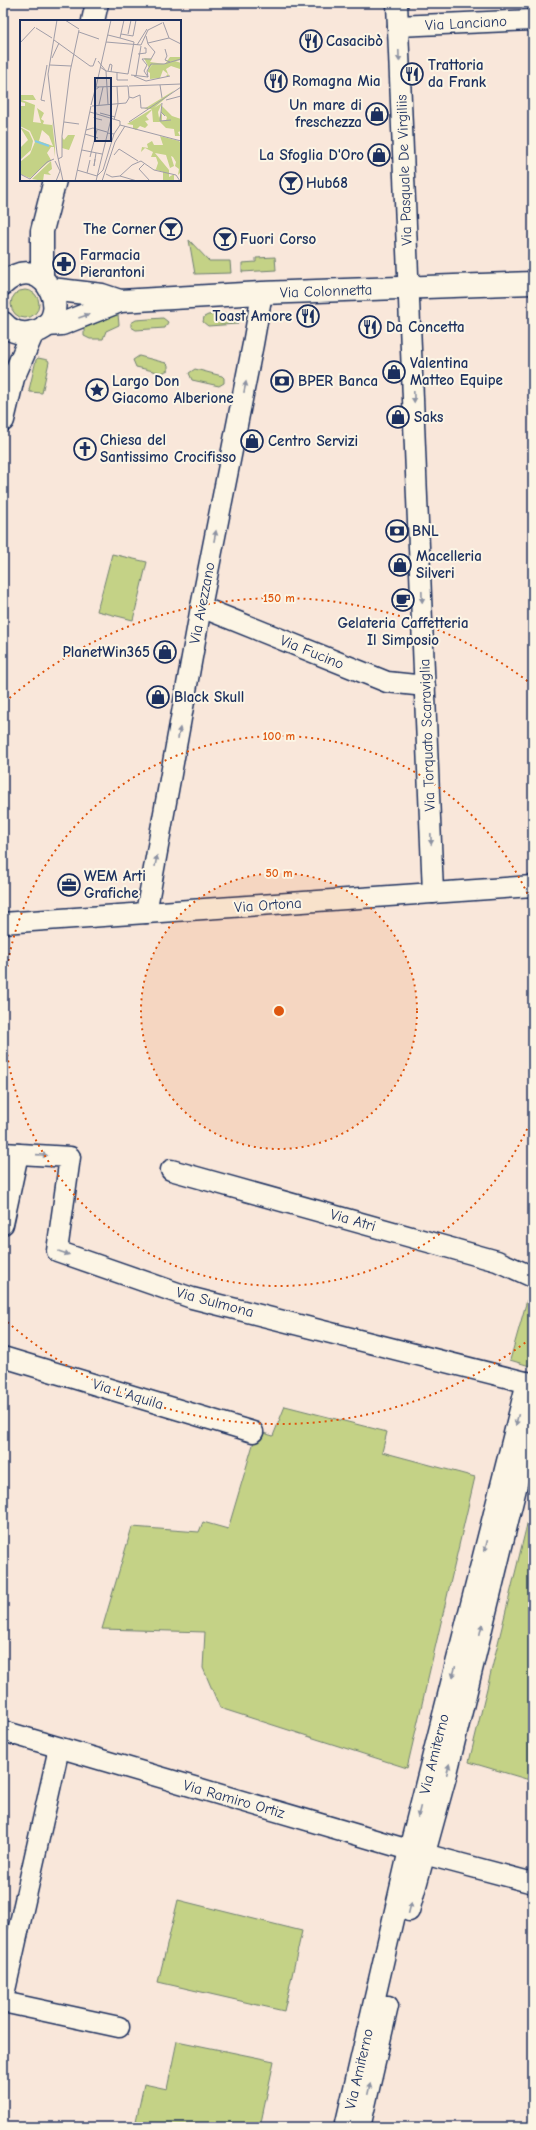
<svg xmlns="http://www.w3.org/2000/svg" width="536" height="2130" viewBox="0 0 536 2130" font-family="'Comic Neue',sans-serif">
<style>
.green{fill:#c4d286;stroke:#708072}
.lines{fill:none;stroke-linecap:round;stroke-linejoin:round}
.minor-casing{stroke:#1b2f5e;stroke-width:23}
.major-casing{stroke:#1b2f5e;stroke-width:25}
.minor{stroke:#fcf5e5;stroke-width:20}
.major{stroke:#fcf5e5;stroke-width:22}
.oneway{fill:#8c92a2}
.ring{fill:none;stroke:#de5710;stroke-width:2;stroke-dasharray:2 4}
.labels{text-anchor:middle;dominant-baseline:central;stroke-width:4;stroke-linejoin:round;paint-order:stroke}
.street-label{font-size:15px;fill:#1b2f5e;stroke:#fcf5e5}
.poi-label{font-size:15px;font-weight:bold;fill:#1b2f5e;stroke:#fcf5e5;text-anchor:start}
.inset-river{fill:none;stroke:#83c9e5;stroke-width:2}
.inset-road{fill:none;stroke:#a09da8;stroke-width:1}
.view{fill:#1b2f5e;fill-opacity:0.15;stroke:#1b2f5e;stroke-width:2}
.inset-edge{fill:none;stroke:#1b2f5e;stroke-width:2}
.centre{fill:#de5710;stroke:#fcf5e5;stroke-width:2}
.ring-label{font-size:12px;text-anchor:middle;font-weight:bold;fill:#de5710;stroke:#fcf5e5;stroke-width:4;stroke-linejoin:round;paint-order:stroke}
</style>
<rect width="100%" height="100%" fill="#f9e7da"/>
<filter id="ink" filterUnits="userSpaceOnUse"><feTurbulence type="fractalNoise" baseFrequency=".025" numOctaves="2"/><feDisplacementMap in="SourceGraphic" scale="8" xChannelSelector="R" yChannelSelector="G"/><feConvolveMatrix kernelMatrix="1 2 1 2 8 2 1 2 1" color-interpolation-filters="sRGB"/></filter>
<g filter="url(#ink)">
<g class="green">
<path d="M189 240 209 261H230L231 273 195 274Z"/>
<path d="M275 257 276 270 242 272V263L256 262V258Z"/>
<circle cx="25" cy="304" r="14"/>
<path d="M235 313 240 318 237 324 208 326 203 322 204 317 208 315Z"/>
<path d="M118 314 119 325 106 331 103 339H90L84 336V328Z"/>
<path d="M163 318 168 322 165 328 136 330 131 327V323L136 320Z"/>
<path d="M139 356 166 363 168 365V370L162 373 136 367 133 360Z"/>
<path d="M38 358 48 360 49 362 42 393 30 392 29 390 36 360Z"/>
<path d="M195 369 222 376 224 378V383L219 386 192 380 189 373Z"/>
<path d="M112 554 147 562 133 620 97 611Z"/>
<path d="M527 1300 533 1302V1367L510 1360Z"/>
<path d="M285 1406 387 1432 382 1452 475 1477 407 1768 220 1708 203 1668 205 1632 102 1629 132 1527 199 1532 203 1522 228 1529 257 1431 273 1436Z"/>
<path d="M531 1508 533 1509V1781L469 1762Z"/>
<path d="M178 1900 302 1931 284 2011 158 1982Z"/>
<path d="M177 2041 274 2061 260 2127H164L136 2121 144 2084 167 2089Z"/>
</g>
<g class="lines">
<g class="minor-casing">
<g id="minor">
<path d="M397 3 433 893"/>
<path d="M398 26 533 20"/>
<path d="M201 607 387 682 425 686"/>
<path d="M146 913 201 607 253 344 262 293"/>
<path d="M3 923 533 886"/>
<path d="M3 1153 70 1157 57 1251 192 1298 533 1384"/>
<path d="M171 1170 497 1261 533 1277"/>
<path d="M3 1224 18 1154"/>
<path d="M3 1357 253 1432"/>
<path d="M3 1731 409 1850"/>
<path d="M424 1854 533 1883"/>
<path d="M409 1911 447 1773 533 1418"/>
<path d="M3 1999 59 1748"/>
<path d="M3 2002 119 2027"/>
<path d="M361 2123 388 2006"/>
<path d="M345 2127 409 1850 527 1382"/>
</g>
</g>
<g class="major-casing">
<g id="major">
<path d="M93 21 97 3"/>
<path d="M42 279V231L55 180"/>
<path d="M3 284C46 244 80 328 28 333 18 334 9 330 3 323"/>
<path d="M51 289 102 295 120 301 262 293 533 283"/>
<path d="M46 325 62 324 120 301"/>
<path d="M3 420 13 378 33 332"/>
</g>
</g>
<use href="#minor" class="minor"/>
<use href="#major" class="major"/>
</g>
<defs><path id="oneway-solid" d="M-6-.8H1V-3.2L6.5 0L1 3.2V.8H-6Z"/></defs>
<g class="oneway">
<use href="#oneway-solid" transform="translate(399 56) rotate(88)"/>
<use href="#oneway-solid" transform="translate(84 316) rotate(-20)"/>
<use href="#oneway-solid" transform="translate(245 387) rotate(-79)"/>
<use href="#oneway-solid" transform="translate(414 397) rotate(88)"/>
<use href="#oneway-solid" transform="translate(215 536) rotate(-79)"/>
<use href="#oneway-solid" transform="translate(422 597) rotate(88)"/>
<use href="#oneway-solid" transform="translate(179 733) rotate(-80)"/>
<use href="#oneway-solid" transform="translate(431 839) rotate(88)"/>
<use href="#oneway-solid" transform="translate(156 861) rotate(-80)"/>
<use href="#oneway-solid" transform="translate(42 1155) rotate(4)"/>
<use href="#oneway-solid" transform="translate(64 1253) rotate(19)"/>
<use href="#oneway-solid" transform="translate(517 1420) rotate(104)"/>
<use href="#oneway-solid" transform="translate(486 1546) rotate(104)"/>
<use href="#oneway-solid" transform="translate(481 1629) rotate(-77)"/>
<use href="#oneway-solid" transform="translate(454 1672) rotate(104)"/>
<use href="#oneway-solid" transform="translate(448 1769) rotate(-76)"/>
<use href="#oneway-solid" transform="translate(419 1812) rotate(104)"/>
<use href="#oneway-solid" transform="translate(410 1908) rotate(-76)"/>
<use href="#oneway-solid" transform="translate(369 2089) rotate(-77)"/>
</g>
</g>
<circle cx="279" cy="1011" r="138" fill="#de5710" fill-opacity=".12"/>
<g class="ring">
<circle cx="279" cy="1011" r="138"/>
<path d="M532 1118A275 275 0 1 1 532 904"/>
<path d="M530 1339A413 413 0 0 1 5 1320M5 702A413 413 0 0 1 530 683"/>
</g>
<defs>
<g id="restaurant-ring" transform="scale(1.15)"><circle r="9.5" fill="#fcf5e5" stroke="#1b2f5e" stroke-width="1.5"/><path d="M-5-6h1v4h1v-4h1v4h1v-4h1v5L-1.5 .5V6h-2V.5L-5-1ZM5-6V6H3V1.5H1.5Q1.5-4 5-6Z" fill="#1b2f5e"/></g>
<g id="shop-ring" transform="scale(1.15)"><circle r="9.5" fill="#fcf5e5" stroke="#1b2f5e" stroke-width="1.5"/><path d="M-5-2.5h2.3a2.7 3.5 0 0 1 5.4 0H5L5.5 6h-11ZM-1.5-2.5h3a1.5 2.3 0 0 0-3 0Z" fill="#1b2f5e"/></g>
<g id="bar-ring" transform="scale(1.15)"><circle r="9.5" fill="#fcf5e5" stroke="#1b2f5e" stroke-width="1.5"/><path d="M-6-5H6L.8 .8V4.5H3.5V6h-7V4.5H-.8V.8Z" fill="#1b2f5e"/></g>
<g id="pharmacy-ring" transform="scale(1.15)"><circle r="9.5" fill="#fcf5e5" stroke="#1b2f5e" stroke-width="1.5"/><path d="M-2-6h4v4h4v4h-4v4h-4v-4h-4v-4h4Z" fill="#1b2f5e"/></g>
<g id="bank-ring" transform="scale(1.15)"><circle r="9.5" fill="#fcf5e5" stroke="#1b2f5e" stroke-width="1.5"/><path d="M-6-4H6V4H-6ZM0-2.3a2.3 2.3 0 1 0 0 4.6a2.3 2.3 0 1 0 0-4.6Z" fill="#1b2f5e"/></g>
<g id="sight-ring" transform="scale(1.15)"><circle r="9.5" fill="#fcf5e5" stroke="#1b2f5e" stroke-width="1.5"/><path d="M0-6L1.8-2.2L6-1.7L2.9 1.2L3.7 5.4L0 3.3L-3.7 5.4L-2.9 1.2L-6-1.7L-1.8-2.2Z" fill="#1b2f5e"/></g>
<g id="church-ring" transform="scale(1.15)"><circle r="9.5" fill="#fcf5e5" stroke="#1b2f5e" stroke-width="1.5"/><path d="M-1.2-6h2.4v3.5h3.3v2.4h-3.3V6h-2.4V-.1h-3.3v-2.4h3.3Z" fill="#1b2f5e"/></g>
<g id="cafe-ring" transform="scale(1.15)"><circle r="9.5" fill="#fcf5e5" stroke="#1b2f5e" stroke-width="1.5"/><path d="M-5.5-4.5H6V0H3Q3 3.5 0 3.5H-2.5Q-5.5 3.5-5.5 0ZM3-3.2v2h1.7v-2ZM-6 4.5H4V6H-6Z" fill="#1b2f5e"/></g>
<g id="office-ring" transform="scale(1.15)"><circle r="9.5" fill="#fcf5e5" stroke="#1b2f5e" stroke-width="1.5"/><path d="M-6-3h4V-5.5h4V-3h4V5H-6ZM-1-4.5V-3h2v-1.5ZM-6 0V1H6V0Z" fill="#1b2f5e"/></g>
</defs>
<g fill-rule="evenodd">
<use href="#restaurant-ring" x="311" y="41"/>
<use href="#restaurant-ring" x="412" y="74"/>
<use href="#restaurant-ring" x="276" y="81"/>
<use href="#shop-ring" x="377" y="114"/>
<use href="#shop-ring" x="379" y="155"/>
<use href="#bar-ring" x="291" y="183"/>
<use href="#bar-ring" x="171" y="229"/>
<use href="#bar-ring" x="225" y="239"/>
<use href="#pharmacy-ring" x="64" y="264"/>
<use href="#restaurant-ring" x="308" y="316"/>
<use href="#restaurant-ring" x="370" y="327"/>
<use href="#shop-ring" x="394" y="372"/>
<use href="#bank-ring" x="282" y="381"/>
<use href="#sight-ring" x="97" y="390"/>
<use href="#shop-ring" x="398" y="417"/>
<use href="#shop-ring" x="252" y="441"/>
<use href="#church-ring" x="85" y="449"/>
<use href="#bank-ring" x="397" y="531"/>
<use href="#shop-ring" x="400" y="565"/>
<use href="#cafe-ring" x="403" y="600"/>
<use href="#shop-ring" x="165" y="652"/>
<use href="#shop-ring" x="158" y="697"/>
<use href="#office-ring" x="69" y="885"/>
</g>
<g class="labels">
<g class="street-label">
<text transform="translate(466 23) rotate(-3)">Via Lanciano</text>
<text transform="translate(404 170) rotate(-92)">Via Pasquale De Virgiliis</text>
<text transform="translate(326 291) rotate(-2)">Via Colonnetta</text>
<text transform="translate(202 603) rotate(-79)">Via Avezzano</text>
<text transform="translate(312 652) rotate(22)">Via Fucino</text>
<text transform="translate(427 735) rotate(-92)">Via Torquato Scaraviglia</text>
<text transform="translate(268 905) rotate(-4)">Via Ortona</text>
<text transform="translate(353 1220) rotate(16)">Via Atri</text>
<text transform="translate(215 1302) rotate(15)">Via Sulmona</text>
<text transform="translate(128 1394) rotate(17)">Via L'Aquila</text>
<text transform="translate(434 1754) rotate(-76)">Via Amiterno</text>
<text transform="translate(234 1799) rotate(16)">Via Ramiro Ortiz</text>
<text transform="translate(359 2069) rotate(-77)">Via Amiterno</text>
</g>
<g class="poi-label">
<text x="326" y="41">Casacibò</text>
<text x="428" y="65">Trattoria<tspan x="428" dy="17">da Frank</tspan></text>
<text x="292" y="81">Romagna Mia</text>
<text x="362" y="105" text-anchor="end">Un mare di<tspan x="362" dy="17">freschezza</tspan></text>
<text x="364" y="155" text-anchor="end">La Sfoglia D'Oro</text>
<text x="306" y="183">Hub68</text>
<text x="156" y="229" text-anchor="end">The Corner</text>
<text x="240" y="239">Fuori Corso</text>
<text x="80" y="255">Farmacia<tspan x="80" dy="17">Pierantoni</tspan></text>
<text x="292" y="316" text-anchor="end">Toast Amore</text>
<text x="386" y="327">Da Concetta</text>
<text x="410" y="363">Valentina<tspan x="410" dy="17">Matteo Equipe</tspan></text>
<text x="112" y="381">Largo Don<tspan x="112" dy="17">Giacomo Alberione</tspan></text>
<text x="298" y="381">BPER Banca</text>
<text x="414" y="417">Saks</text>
<text x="100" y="440">Chiesa del<tspan x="100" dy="17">Santissimo Crocifisso</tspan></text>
<text x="268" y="441">Centro Servizi</text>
<text x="412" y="531">BNL</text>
<text x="416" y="556">Macelleria<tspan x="416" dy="17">Silveri</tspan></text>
<text x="403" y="623" text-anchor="middle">Gelateria Caffetteria<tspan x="403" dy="17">Il Simposio</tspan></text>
<text x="150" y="652" text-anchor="end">PlanetWin365</text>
<text x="174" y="697">Black Skull</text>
<text x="84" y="876">WEM Arti<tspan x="84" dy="17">Grafiche</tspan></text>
</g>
</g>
<g transform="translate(20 20)">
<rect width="161" height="161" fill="#f9e7da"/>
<path d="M150 37H161V40L155 41 161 43V53L160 49 151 46 146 49 149 56H146L148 54 143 50 140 58 130 59V53L127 51 134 43 129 48 124 38 132 39 130 42 145 44ZM0 69 1 75H13L16 80H2L15 85 13 102 21 103 17 88 24 93 21 99 24 101 23 104 32 105V101L35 127V137L34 127H31L27 133 31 140 10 158 0 154V142L10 134 15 122 10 111 0 106V86H5V83L1 82 0 85ZM22 110 29 116 33 126 19 121ZM155 70 134 88 142 83 138 92 139 98 141 93 142 95V101H146L147 97 141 92 142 86 152 96 161 99V111L158 112 160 116H155L154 109 146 108 140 102H133L132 90 126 96 129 100 125 101 128 105 125 108 120 106 116 110 113 108V105L107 104 132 89H124ZM0 107 9 112 13 121 11 130 0 140V128L8 120ZM48 115H55L49 130 42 128V117L44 120ZM140 116 159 121 161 124V152L158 155 159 149 155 146 156 142 153 137 151 136 154 146 150 148 146 135 135 133 149 150V157L154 154V161H143V152L134 149H136L138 143 136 137H131L133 132 125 128 121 132 122 127 128 128 127 124 132 121 134 125H143ZM31 141 32 149 28 152 31 155 24 154 23 161 12 159Z" fill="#c4d286" fill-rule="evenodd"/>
<path class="inset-river" d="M15 121 29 126"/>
<path class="inset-road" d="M37 0 28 54 37 133 43 161M45 0 59 9M104 0 100 18 114 22 108 54M143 2 149 18 161 24M16 8 32 18M59 12 79 19M101 14 113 16 116 0M108 14 111 0M88 15 100 18M34 20 70 46H73L76 38M86 22 121 25M0 23 15 7M128 23 149 18M117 25 127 9M121 25 128 10 142 3M145 29 147 36 145 40 150 42M118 34 126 33V28H124M32 38 39 23M78 41 86 51 88 84M30 45 51 46M80 47 86 51 108 54M88 51 90 44 92 45 91 52M97 53V60H108M111 55 128 57 124 51 127 45 122 39H131L135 32 128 24 126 16M114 56 126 61 150 56M116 56 121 26M128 57 127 51 131 44H144L161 39M140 65 142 78M109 66 161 64M76 67 91 0M76 67 108 66M109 77 113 78 120 75 121 88H128M146 80 161 76M25 81 21 80 27 45M142 83 141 92 145 96M71 85 75 70 79 67M79 85 83 67M72 86 106 83 109 78 108 66M70 92 100 101V105M76 92 74 98 82 100M141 92 140 101 151 100M80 93 95 97M94 100 98 84 97 66M44 102 59 104M109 102 161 67M67 105 71 86M100 105 161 121M66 110 73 108 87 112M87 113 94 114 100 105M65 114 78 118M62 130 82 134M94 135 99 129 118 141M70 137 77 110M38 139 42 137V116L50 52 59 10M75 139 74 146 76 133M35 141 40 151 36 161M125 143 119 149 130 161M57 150 77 156M67 153 70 140M0 154 10 159 27 142 34 139M86 154 92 157 100 156 112 145 121 141 134 150 156 155 160 161M77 156 83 150 94 114M100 156 117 161M55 161 67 105M76 161 91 99M82 161 95 122 105 106"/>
<path class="view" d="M75 58H91V121H75Z"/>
<rect width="161" height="161" class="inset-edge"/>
</g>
<circle cx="279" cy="1011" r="6" class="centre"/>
<g class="ring-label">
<text x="279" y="602">150 m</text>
<text x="279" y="740">100 m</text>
<text x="279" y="877">50 m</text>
</g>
<rect width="536" height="2130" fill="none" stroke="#fcf5e5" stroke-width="16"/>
<rect x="8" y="8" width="520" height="2114" fill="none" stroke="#1b2f5e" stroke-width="1.5" filter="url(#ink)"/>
</svg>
